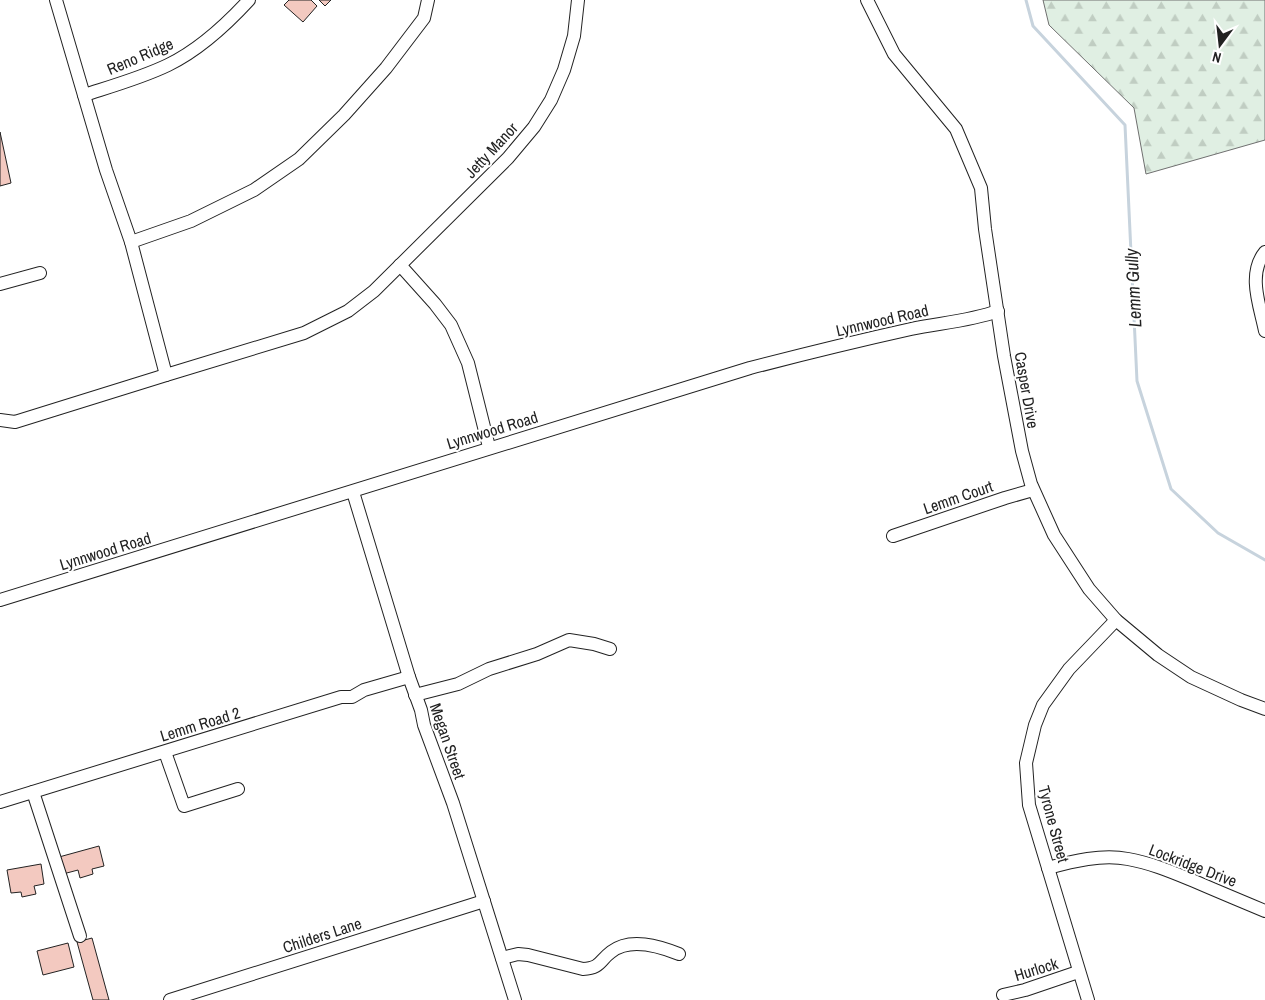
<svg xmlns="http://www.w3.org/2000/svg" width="1265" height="1000" viewBox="0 0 1265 1000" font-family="'Archivo Narrow',sans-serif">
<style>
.forest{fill:url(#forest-firs);stroke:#6f6f6f}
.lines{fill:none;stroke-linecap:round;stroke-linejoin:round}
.stream{stroke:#c7d3dd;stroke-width:3}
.building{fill:#f3c9c0;stroke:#222}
.minor-casing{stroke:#222;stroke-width:14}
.minor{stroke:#fff;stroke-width:12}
.labels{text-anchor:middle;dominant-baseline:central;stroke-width:4;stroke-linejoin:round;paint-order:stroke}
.street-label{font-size:16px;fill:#222;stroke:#fff}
.water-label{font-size:18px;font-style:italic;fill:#222;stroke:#fff}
</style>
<defs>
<pattern id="forest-firs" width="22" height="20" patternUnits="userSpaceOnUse" patternTransform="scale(1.25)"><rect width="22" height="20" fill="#e0efe3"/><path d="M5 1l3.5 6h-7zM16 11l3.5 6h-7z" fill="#c0cdc2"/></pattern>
</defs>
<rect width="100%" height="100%" fill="#fff"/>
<path class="forest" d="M1043 0H1265V140L1146 174 1134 108 1049 25Z"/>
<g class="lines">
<path class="stream" d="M1026 0 1033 26 1125 125 1137 381 1171 489 1218 533 1265 560"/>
</g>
<g class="building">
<path d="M289 0H311L317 6 303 22 284 5Z"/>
<path d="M319 0H331L325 6Z"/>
<path d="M0 132 11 183 0 186Z"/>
<path d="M99 846 104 866 92 869 93 874 80 878 78 870 63 874 59 857Z"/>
<path d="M41 864 44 884 34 886 36 894 22 897 21 892 11 893 7 870Z"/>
<path d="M92 938 109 1000H93L77 942Z"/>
<path d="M68 943 74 967 43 975 37 951Z"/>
</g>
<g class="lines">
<g class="minor-casing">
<g id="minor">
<path d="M56 0 106 170 131 242 166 375 304 333 348 311 374 291 508 158 534 127 551 100 564 70 574 36 578 0"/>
<path d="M867 0 894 54 956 129 981 188 985 229 1004 356 1022 451 1031 484 1054 535 1089 589 1116 620 1158 655 1191 677 1241 700 1265 709"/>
<path d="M84 95C112 86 141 78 168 65 199 50 226 25 249 0"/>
<path d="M131 242 191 221 254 190 299 159 344 115 386 68 424 18 428 0"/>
<path d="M1265 252C1247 274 1260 306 1265 331"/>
<path d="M400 265 435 304 451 325 468 363 489 447"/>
<path d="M0 284 40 273"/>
<path d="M0 420 15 422 166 375"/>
<path d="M353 492 409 677 421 710 424 725 453 803 515 1000"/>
<path d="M893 536 1005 498 1033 490"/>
<path d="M0 600 750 368C804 354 857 341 911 329 940 323 970 321 998 311"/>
<path d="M415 695 458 684 489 669 537 654 569 640 594 644 610 649"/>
<path d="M165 752 184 806 238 789"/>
<path d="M33 792 80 936"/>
<path d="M0 802 341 697H352L364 690 409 677"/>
<path d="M1048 868C1073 861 1102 854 1128 859 1151 863 1172 872 1194 881 1217 891 1241 901 1265 911"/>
<path d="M502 958 518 954 528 955 583 969C601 968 599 961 611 952 630 937 659 946 679 954"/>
<path d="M1003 995 1025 990 1078 972"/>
<path d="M170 1000 484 901"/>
<path d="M1088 1000 1029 805 1026 763 1035 725 1043 705 1069 669 1116 620"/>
</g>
</g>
<use href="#minor" class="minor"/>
</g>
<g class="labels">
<g class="street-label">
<text transform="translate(140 56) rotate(-23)">Reno Ridge</text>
<text transform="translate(491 150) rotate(-47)">Jetty Manor</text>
<text transform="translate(882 320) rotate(-13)">Lynnwood Road</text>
<text transform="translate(1027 390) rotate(80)">Casper Drive</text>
<text transform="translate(492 430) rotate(-17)">Lynnwood Road</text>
<text transform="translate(958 497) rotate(-19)">Lemm Court</text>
<text transform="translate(105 551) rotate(-17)">Lynnwood Road</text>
<text transform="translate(200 724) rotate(-17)">Lemm Road 2</text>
<text transform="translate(448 741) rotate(71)">Megan Street</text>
<text transform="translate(1054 824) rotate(75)">Tyrone Street</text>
<text transform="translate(1193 865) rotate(21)">Lockridge Drive</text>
<text transform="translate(322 935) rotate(-18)">Childers Lane</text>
<text transform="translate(1036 969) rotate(-17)">Hurlock</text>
</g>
<g class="water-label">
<text transform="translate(1133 288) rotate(-93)">Lemm Gully</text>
</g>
</g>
<g transform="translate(1220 45) rotate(195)" stroke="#ffffff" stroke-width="4" paint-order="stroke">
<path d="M0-4L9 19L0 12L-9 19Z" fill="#222222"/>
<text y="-8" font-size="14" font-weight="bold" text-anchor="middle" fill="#222222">N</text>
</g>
</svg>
